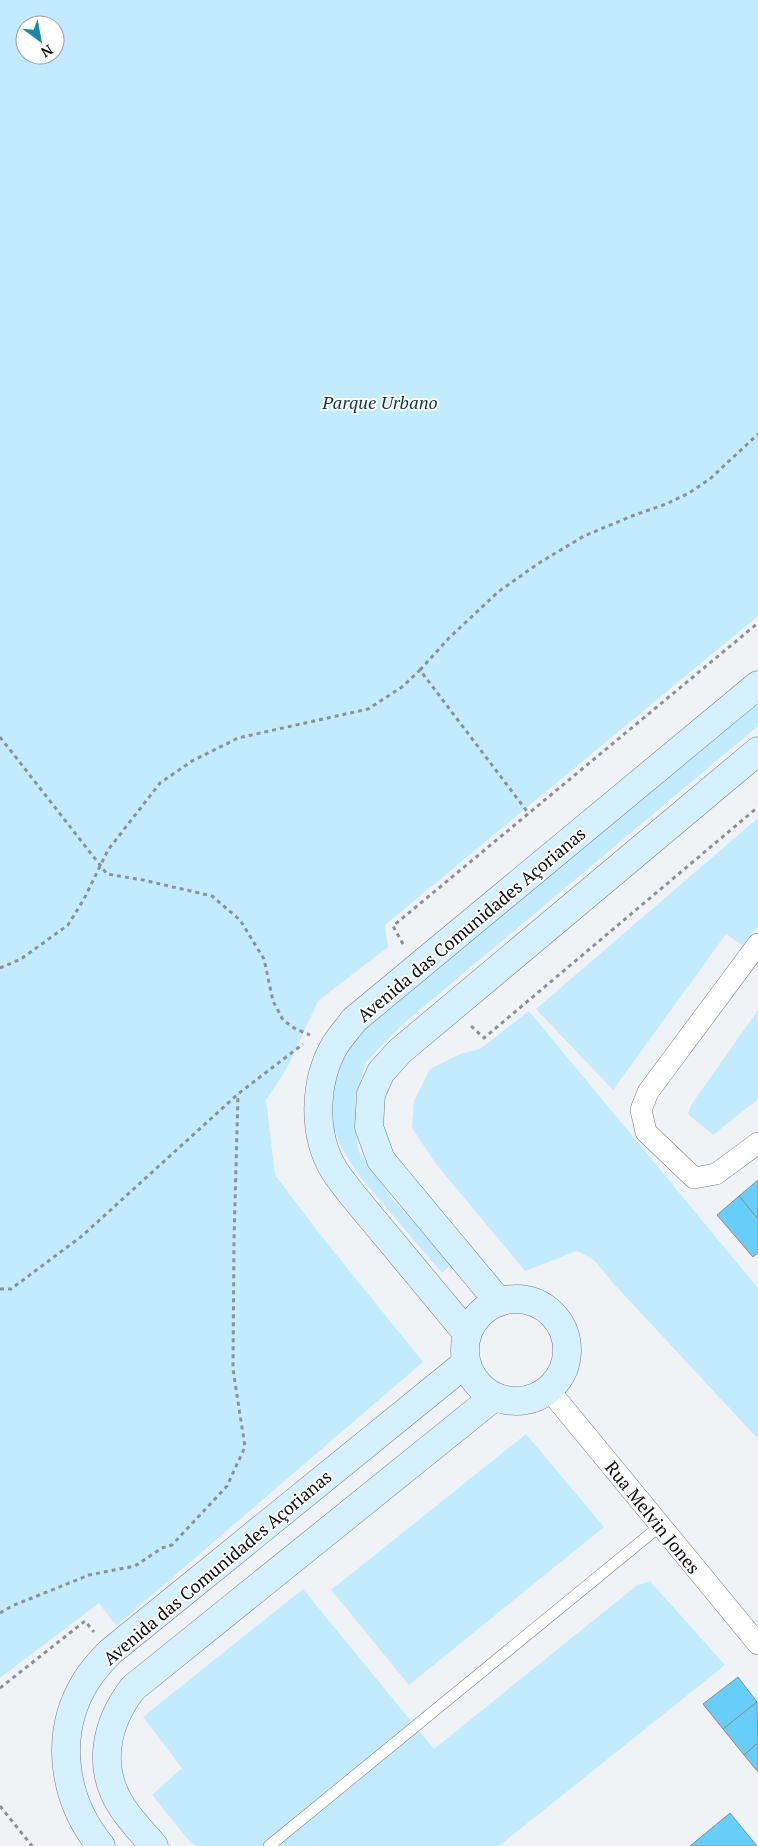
<svg xmlns="http://www.w3.org/2000/svg" width="758" height="1846" viewBox="0 0 758 1846" font-family="'PT Serif',serif">
<style>
.green{fill:#c3ebfe;fill-rule:evenodd}
.building{fill:#67cef9;stroke:#8b8f91}
.lines{fill:none;stroke-linecap:round;stroke-linejoin:round}
.lane-casing{stroke:#797d7f;stroke-width:12}
.street-casing{stroke:#797d7f;stroke-width:22}
.secondary-casing{stroke:#797d7f;stroke-width:29}
.path{stroke:#8e9193;stroke-width:3;stroke-dasharray:4 4;stroke-linecap:butt}
.lane{stroke:#fff;stroke-width:11}
.street{stroke:#fff;stroke-width:21}
.secondary{stroke:#d4f1fd;stroke-width:28}
.labels{text-anchor:middle;dominant-baseline:central;stroke-width:4;stroke-linejoin:round;paint-order:stroke}
.park-label{font-size:18px;font-style:italic;fill:#063749;stroke:#fff}
.street-label{font-size:18px;fill:#0b0c0d;stroke:#fff}
</style>
<rect width="100%" height="100%" fill="#eff3f6"/>
<g class="green">
<path d="M0 0H758V616L385 925 388 947 318 1001 287 1068 266 1100 275 1175 323 1238 423 1362 116 1626 99 1603 0 1678ZM25 25H55V55H25Z"/>
<path d="M758 697V726L402 1025 366 1062 355 1097V1125L359 1152 394 1201 452 1264 442 1273 361 1178 343 1151 334 1129 332 1096 338 1065 354 1039Z"/>
<path d="M758 818V926L743 946 726 934 613 1090 536 1009Z"/>
<path d="M758 1010V1099L713 1135 688 1114 691 1105Z"/>
<path d="M529 1011 758 1288V1439L613 1283 594 1260 577 1251 525 1271 436 1164 412 1128 414 1101 430 1069 460 1054 480 1049Z"/>
<path d="M526 1434 604 1527 409 1685 331 1590Z"/>
<path d="M650 1581 725 1665 499 1846H198L191 1843 152 1795 182 1768 143 1717 303 1589 434 1749 636 1586Z"/>
</g>
<g class="building">
<path d="M758 1180V1219L739 1196Z"/>
<path d="M739 1196 758 1219V1253L753 1257 717 1215Z"/>
<path d="M738 1677 757 1702 723 1729 703 1704Z"/>
<path d="M757 1702 758 1743 744 1755 723 1729Z"/>
<path d="M758 1743V1772L744 1755Z"/>
<path d="M730 1813 757 1846H690Z"/>
</g>
<g class="lines">
<g class="lane-casing">
<path id="lane" d="M269 1846 660 1526"/>
</g>
<g class="street-casing">
<g id="street">
<path d="M758 944 648 1092 641 1110 646 1132 694 1178 716 1174 758 1143"/>
<path d="M549 1390 758 1644"/>
</g>
</g>
<g class="secondary-casing">
<g id="secondary">
<circle cx="516" cy="1350" r="51"/>
<path d="M499 1302 381 1160 369 1127 371 1094 381 1072 400 1051 758 751"/>
<path d="M467 1333 350 1192C345 1185 339 1178 334 1170 312 1134 314 1081 335 1045 341 1036 348 1028 354 1020L758 685"/>
<path d="M101 1846C63 1800 53 1734 86 1681 93 1670 101 1661 110 1652L466 1363"/>
<path d="M154 1846C143 1833 131 1821 122 1807 96 1767 106 1723 133 1688L494 1397"/>
</g>
</g>
<g class="path">
<path d="M420 670 449 638 498 592 539 563 584 536 632 516 666 504 689 493 711 478 758 434"/>
<path d="M0 737 107 874 143 880 212 896 240 920 264 959 273 1001 283 1020 294 1028 310 1035"/>
<path d="M403 944 393 926 758 623"/>
<path d="M0 968 21 959 68 925 84 899 108 850 160 783 192 761 238 738 368 709 402 687 420 670 529 814"/>
<path d="M471 1026 484 1038 758 807"/>
<path d="M0 1289H11L82 1236 238 1094 303 1044"/>
<path d="M0 1613 12 1606 89 1575 135 1566 162 1548 172 1545 227 1486 245 1447 233 1369 234 1239 238 1094"/>
<path d="M0 1688 85 1621 94 1632"/>
<path d="M0 1806 32 1846"/>
</g>
<use href="#lane" class="lane"/>
<use href="#street" class="street"/>
<use href="#secondary" class="secondary"/>
</g>
<g class="labels">
<g class="park-label">
<text x="380" y="402">Parque Urbano</text>
</g>
<g class="street-label">
<text transform="translate(471 924) rotate(-40)">Avenida das Comunidades Açorianas</text>
<text transform="translate(653 1517) rotate(51)">Rua Melvin Jones</text>
<text transform="translate(217 1567) rotate(-40)">Avenida das Comunidades Açorianas</text>
</g>
</g>
<g transform="translate(40 40) rotate(148)"><circle r="24" fill="#ffffff" stroke="#9d9e9e"/>
<path d="M0-4L9 19L0 12L-9 19Z" fill="#1988ae"/>
<text y="-8" font-size="14" font-weight="bold" text-anchor="middle" fill="#0b0c0d">N</text>
</g>
</svg>
